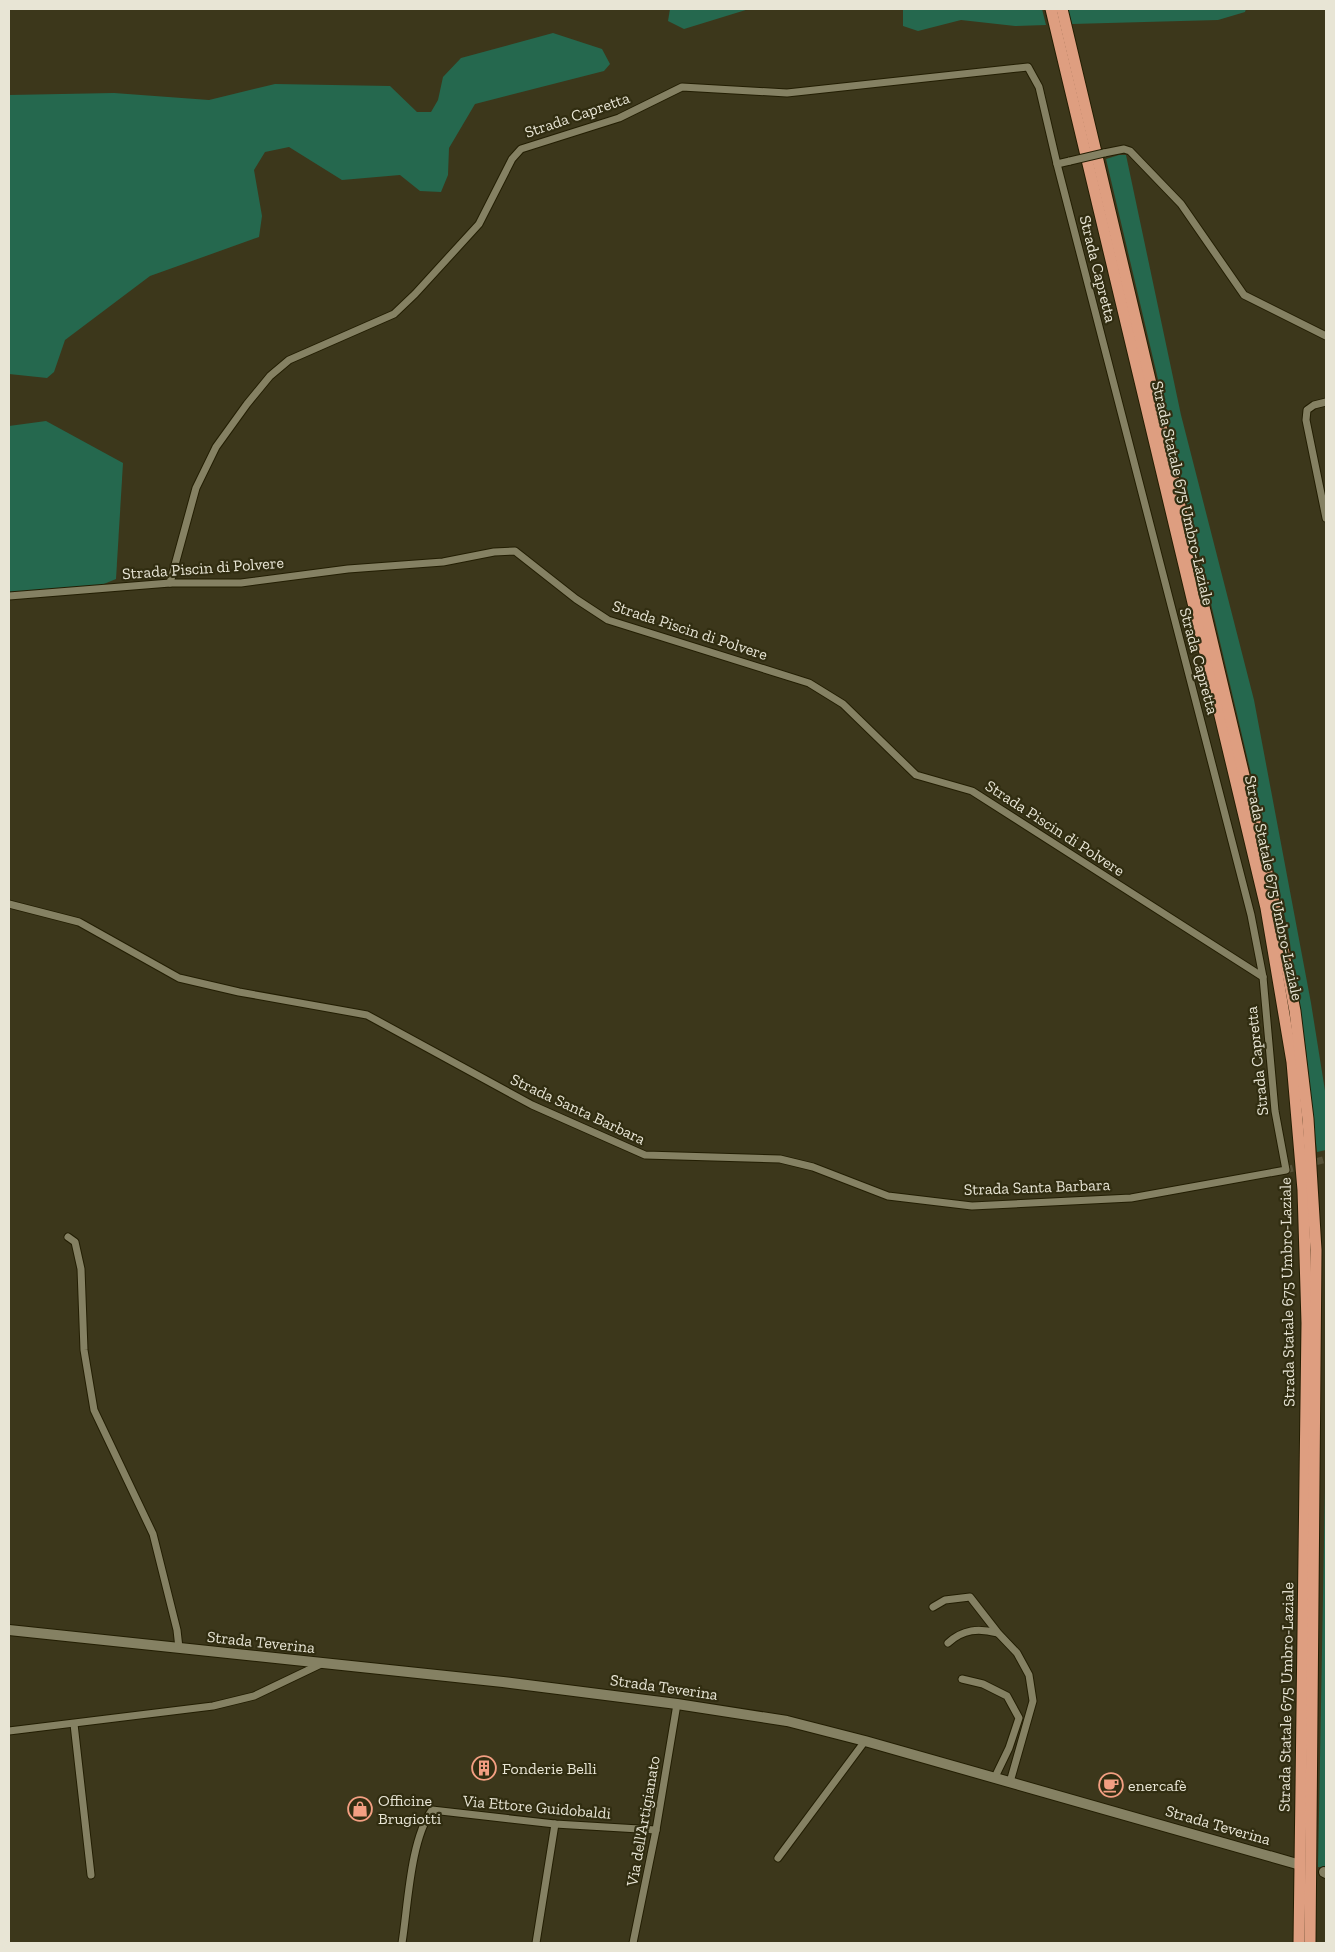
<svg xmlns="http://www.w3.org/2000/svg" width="1335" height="1952" viewBox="0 0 1335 1952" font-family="'Zilla Slab',serif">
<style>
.green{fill:#25684e}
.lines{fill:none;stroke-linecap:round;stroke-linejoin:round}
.minor-tunnel{stroke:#565137;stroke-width:7;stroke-dasharray:7 3.5;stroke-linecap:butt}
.minor-casing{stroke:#231e03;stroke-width:9}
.secondary-casing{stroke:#231e03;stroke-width:12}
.trunk-casing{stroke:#231e03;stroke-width:13}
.minor{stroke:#858163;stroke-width:7}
.secondary{stroke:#858163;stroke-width:10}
.trunk{stroke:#de9e80;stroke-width:11}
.minor-bridge-casing{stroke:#231e03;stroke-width:9;stroke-linecap:butt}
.minor-bridge{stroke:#858163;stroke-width:7}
.labels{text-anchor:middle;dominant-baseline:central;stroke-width:4.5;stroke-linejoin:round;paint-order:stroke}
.street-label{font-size:16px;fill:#e8e5d5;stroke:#312d11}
.poi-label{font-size:16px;fill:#e8e5d5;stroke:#312d11;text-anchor:start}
</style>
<rect width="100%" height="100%" fill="#3c371b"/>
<g class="green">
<path d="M670 9H749L684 29 668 21Z"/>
<path d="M903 9H1042L1046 25 1015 26 961 20 918 31 903 26Z"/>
<path d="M1068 9H1246L1245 12 1218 20 1072 24Z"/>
<path d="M553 33 602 49 610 64 604 71 475 104 449 148 448 175 441 192 420 191 400 175 342 180 289 147 265 152 254 170 262 216 259 237 150 276 65 340 54 372 47 378 9 374V95L114 93 209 100 275 84 390 86 417 112H431L438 100 443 77 461 58Z"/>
<path d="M1119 155H1126L1181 415 1254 700 1311 1003 1326 1097V1150L1317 1152 1306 1050 1288 930 1106 159Z"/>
<path d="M46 421 123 463 116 579 99 586 9 592V426Z"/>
<path d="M1325 1488H1326V1868L1318 1867Z"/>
</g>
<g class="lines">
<path class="minor-tunnel" d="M1286 1170 1326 1159"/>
<g class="minor-casing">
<g id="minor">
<path d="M1104 153 1124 149 1130 151 1181 204 1244 295 1326 336"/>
<path d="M1326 402 1314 405 1307 410 1306 420 1326 518"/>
<path d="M170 583 196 488 216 447 247 404 270 376 289 360 394 314 415 294 479 224 512 159 521 149 619 118 682 87 787 93 1028 67 1039 87 1057 164 1070 161"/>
<path d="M9 596 170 583H241L348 569 443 562 494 552 515 551 576 599 608 620 809 683 843 704 916 775 972 791 1263 977"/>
<path d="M9 904 79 922 179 978 239 992 367 1015 532 1105 645 1155 780 1159 813 1167 888 1196 972 1206 1131 1198 1286 1170 1275 1111 1263 977 1251 915 1057 164"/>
<path d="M68 1237 75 1242 81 1269 84 1350 94 1410 153 1534 177 1630 179 1648"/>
<path d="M933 1607 945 1600 970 1597 998 1633 1017 1653 1029 1675 1033 1701 1010 1782"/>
<path d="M948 1643C963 1629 979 1628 997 1633"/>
<path d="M962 1679 983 1684 1007 1696 1019 1718 1009 1748 995 1777"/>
<path d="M74 1724 91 1875"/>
<path d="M9 1731 213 1706 254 1696 321 1664"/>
<path d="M778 1858 865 1741"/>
<path d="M402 1943C408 1906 410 1840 432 1810L555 1824 656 1830"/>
<path d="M536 1943 555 1824"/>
<path d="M633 1943 656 1830 677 1704"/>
</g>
</g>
<g class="secondary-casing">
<g id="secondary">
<path d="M9 1630 503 1682 677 1704 787 1721 865 1741 1297 1864"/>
<path d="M1324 1872 1326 1873"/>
</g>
</g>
<g class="trunk-casing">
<g id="trunk">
<path d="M1051 9 1266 908 1292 1062 1303 1190 1307 1323 1299 1943"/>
<path d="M1062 9 1275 906 1295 1011 1308 1119 1316 1250 1310 1943"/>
</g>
</g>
<use href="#minor" class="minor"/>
<use href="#secondary" class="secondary"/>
<use href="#trunk" class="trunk"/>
<g class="minor-bridge-casing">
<path id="minor-bridge" d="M1070 161 1104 153"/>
</g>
<use href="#minor-bridge" class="minor-bridge"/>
</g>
<defs>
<g id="building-ring" transform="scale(1.25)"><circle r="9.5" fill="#312d11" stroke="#f39f82" stroke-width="1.5"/><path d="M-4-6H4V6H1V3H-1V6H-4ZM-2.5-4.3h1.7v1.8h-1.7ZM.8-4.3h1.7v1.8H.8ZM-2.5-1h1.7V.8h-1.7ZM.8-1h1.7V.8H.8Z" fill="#f39f82"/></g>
<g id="cafe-ring" transform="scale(1.25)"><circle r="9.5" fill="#312d11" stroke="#f39f82" stroke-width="1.5"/><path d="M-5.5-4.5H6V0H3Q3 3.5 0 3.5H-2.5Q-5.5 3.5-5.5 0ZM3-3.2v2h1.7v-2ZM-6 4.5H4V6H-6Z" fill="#f39f82"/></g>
<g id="shop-ring" transform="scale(1.25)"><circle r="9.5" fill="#312d11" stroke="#f39f82" stroke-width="1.5"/><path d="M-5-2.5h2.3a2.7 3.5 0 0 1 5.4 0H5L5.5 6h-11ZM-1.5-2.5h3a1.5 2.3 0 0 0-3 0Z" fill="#f39f82"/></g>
</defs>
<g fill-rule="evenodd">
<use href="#building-ring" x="484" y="1768"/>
<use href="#cafe-ring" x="1111" y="1785"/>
<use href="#shop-ring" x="360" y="1809"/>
</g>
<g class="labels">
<g class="street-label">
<text transform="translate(577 115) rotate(-19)">Strada Capretta</text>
<text transform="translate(1098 269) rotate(76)">Strada Capretta</text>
<text transform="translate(1183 493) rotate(77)">Strada Statale 675 Umbro-Laziale</text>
<text transform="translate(203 568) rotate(-4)">Strada Piscin di Polvere</text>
<text transform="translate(690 630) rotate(18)">Strada Piscin di Polvere</text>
<text transform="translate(1199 661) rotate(75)">Strada Capretta</text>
<text transform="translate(1055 828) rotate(33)">Strada Piscin di Polvere</text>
<text transform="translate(1274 888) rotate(78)">Strada Statale 675 Umbro-Laziale</text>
<text transform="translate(1257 1061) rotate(-96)">Strada Capretta</text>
<text transform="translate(578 1109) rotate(25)">Strada Santa Barbara</text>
<text transform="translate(1037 1187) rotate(-2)">Strada Santa Barbara</text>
<text transform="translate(1287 1292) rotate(-91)">Strada Statale 675 Umbro-Laziale</text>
<text transform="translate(261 1642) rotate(6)">Strada Teverina</text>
<text transform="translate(664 1687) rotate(8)">Strada Teverina</text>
<text transform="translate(1286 1697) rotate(-89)">Strada Statale 675 Umbro-Laziale</text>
<text transform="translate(537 1807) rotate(5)">Via Ettore Guidobaldi</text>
<text transform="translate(643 1821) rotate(-80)">Via dell'Artigianato</text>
<text transform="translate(1218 1825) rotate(16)">Strada Teverina</text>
</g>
<g class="poi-label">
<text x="502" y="1768">Fonderie Belli</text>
<text x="1128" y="1785">enercafè</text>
<text x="378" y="1800">Officine<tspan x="378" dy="18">Brugiotti</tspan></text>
</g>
</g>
<rect width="1335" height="1952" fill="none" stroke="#e8e5d5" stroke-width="20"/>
</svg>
